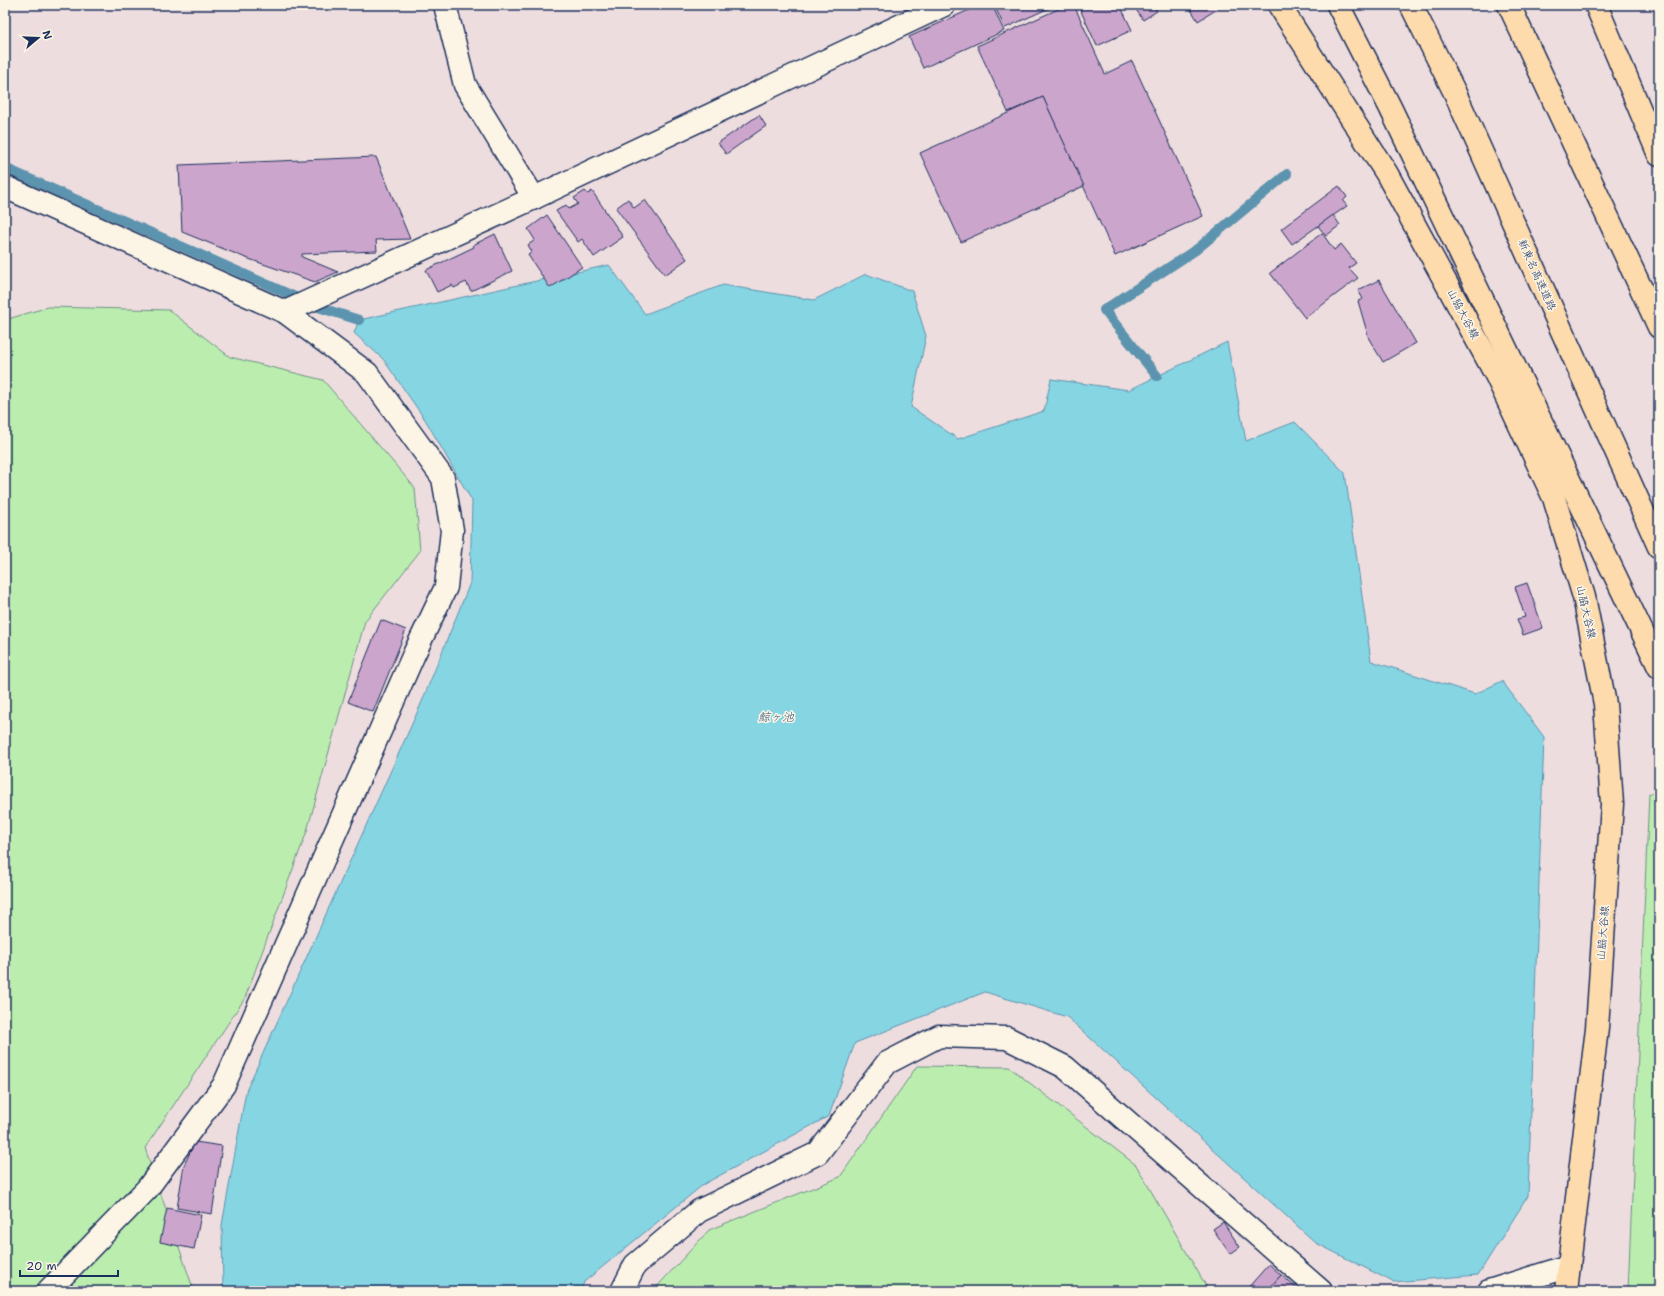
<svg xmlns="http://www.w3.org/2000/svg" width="1664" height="1296" viewBox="0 0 1664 1296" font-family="'Shantell Sans','Klee One',sans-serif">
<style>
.green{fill:#bbeeae;stroke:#6b8e86}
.water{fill:#86d5e3;stroke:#5b93ae}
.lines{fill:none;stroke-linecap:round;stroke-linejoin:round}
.stream{stroke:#5b93ae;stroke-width:10}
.building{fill:#cca5cc;stroke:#1b2f5e}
.street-casing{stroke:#1b2f5e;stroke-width:25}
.primary-casing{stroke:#1b2f5e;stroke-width:25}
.highway-casing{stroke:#1b2f5e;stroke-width:25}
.street{stroke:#fcf5e5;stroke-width:22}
.primary{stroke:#fedbac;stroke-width:22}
.highway{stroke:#fedbac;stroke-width:22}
.labels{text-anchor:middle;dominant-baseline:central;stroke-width:3;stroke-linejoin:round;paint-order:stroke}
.street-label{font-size:11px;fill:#1b2f5e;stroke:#fcf5e5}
.water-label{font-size:12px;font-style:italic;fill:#36587f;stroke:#fcf5e5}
</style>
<rect width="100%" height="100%" fill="#eeddde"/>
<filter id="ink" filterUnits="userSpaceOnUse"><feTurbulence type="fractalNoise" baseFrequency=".025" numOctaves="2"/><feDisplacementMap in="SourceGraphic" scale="8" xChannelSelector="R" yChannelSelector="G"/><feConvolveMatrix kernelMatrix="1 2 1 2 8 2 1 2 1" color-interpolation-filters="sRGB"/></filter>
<g filter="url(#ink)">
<g class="green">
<path d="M48 307 169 310 230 357 323 380 415 488 420 551 365 621 307 831 245 998 145 1148 194 1291H5V320Z"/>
<path d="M1649 793 1659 795V1291H1628Z"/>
<path d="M917 1066 1009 1067 1136 1165 1209 1291H653L709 1230 840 1177Z"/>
</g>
<path class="water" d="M609 265 645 314 723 285 814 300 866 274 912 291 926 336 911 407 958 439 1044 411 1051 379 1129 390 1227 342 1246 441 1295 422 1345 473 1371 661 1475 694 1502 681 1544 737 1528 1196 1478 1275 1393 1282 1316 1243 1067 1017 985 992 855 1043 829 1116 704 1184 584 1282 581 1291H223L222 1225 246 1091 421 704 470 583 472 501 426 421 383 359 354 333 359 320Z"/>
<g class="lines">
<g class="stream">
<path d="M5 168 318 307 359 320"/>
<path d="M1157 376 1104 310 1197 249 1287 174"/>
</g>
</g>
<g class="building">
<path d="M980 5H992L1004 31 923 68 909 37Z"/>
<path d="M994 5H1056L1005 28Z"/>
<path d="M1067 5H1074L1105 74 1132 61 1203 216 1115 256 1043 97 1008 112 977 46Z"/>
<path d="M1078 5H1120L1132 30 1097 46Z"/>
<path d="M1133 5H1153L1157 11 1143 20Z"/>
<path d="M1188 5H1224L1198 21Z"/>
<path d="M1043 97 1084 186 961 242 920 153Z"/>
<path d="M759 115 766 126 726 154 718 143Z"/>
<path d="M376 157 410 239 376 240 377 251 302 254V257L338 272 315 282 246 258 182 232 179 165Z"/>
<path d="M1339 186 1347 197 1343 201 1347 206 1292 244 1281 229Z"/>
<path d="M585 191 588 194 592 191 623 237 594 257 582 239 578 242 556 211 566 205 569 209 578 204 574 198Z"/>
<path d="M628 199 634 208 645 200 687 259 665 275 616 208Z"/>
<path d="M547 215 582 267 550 288 528 255 532 252 528 245 535 240 528 229Z"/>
<path d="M1333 215 1340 225 1326 236 1318 226Z"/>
<path d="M1322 233 1334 250 1341 244 1356 263 1349 268 1358 278 1305 318 1270 273Z"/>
<path d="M495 234 512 271 471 291 466 282 454 288 452 285 437 292 426 270 474 247 473 245Z"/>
<path d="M1379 280 1416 343 1383 362 1369 339 1358 301 1363 299 1358 290Z"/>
<path d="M1527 583 1543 628 1523 635 1517 619 1525 617 1515 587Z"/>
<path d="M381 620 406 630 373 712 348 702Z"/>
<path d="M195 1142 222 1146 212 1214 177 1208 184 1165Z"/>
<path d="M167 1208 201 1215 194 1249 160 1242Z"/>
<path d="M1223 1222 1240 1247 1230 1254 1213 1229Z"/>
<path d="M1269 1264 1281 1275 1267 1291H1245Z"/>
<path d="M1281 1275 1300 1291H1267Z"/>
</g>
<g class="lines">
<g class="street-casing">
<g id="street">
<path d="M445 5 465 85 534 198"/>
<path d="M5 187 285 312 367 373 443 478 452 530 446 587 414 654 224 1085 147 1189 48 1291"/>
<path d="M285 312 534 198 944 5"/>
<path d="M622 1291 635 1265 699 1211 818 1153 887 1063 939 1036 1007 1038 1065 1067 1321 1291"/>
<path d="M1489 1291 1569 1266"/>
</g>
</g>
<g class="primary-casing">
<path id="primary" d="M1279 5 1387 174 1496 375 1554 498 1584 597 1605 704 1612 804 1597 1028 1566 1291"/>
</g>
<g class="highway-casing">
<g id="highway">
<path d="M1338 5 1390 107 1659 667"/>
<path d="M1411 5 1455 93 1659 547"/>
<path d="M1509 5 1659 327"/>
<path d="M1596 5 1659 155"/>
</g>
</g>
<use href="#street" class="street"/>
<use href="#primary" class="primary"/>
<use href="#highway" class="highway"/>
</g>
</g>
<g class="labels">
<g class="street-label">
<text transform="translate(1537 275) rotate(66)">新東名高速道路</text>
<text transform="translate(1463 314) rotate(62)">山脇大谷線</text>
<text transform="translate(1586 612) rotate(77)">山脇大谷線</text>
<text transform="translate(1603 933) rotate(-86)">山脇大谷線</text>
</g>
<g class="water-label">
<text x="776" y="717">鯨ヶ池</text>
</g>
</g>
<rect width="1664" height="1296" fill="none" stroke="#fcf5e5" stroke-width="20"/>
<rect x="10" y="10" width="1644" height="1276" fill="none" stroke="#1b2f5e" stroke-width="1.5" filter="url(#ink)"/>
<g transform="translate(38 38) rotate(71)" stroke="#fcf5e5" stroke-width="3" paint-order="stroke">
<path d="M0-3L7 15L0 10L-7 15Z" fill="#1b2f5e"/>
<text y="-6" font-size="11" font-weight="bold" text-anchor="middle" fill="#1b2f5e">N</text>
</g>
<path d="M20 1270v6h98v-6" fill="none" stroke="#1b2f5e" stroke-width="2"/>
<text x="26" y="1270" font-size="12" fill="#1b2f5e" stroke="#fcf5e5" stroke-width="3" paint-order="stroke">20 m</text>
</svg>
